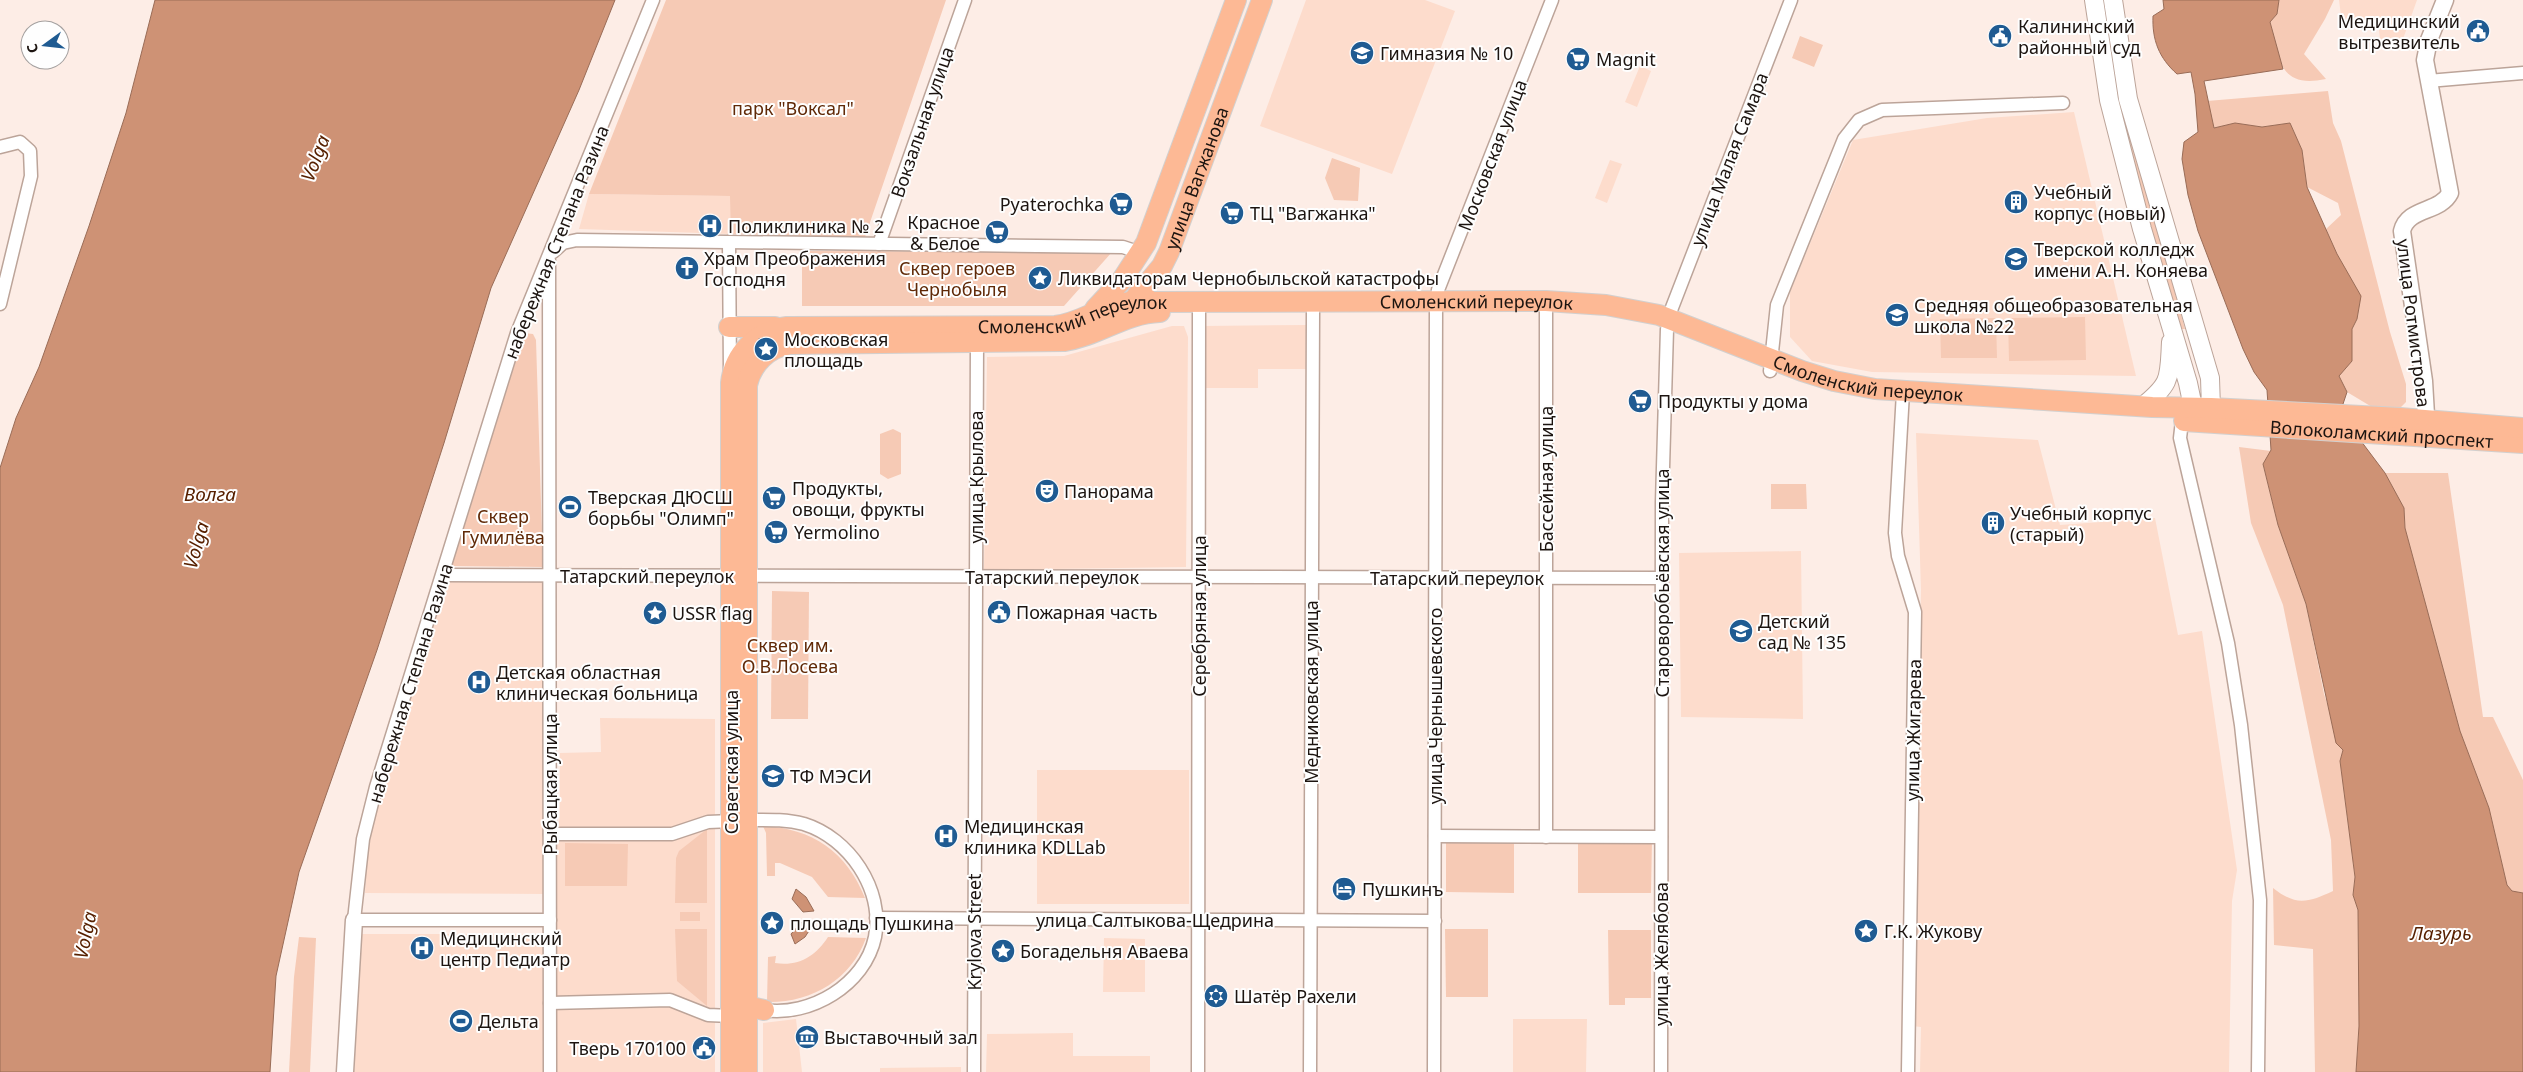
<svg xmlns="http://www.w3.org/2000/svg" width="2523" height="1072" viewBox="0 0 2523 1072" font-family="'Noto Sans',sans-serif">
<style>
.built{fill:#fddccc}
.green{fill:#f6cab5}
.water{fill:#ce9275;stroke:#996c57}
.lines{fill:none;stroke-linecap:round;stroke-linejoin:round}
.minor-casing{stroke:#bca499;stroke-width:15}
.tertiary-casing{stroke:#bca499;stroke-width:19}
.secondary-casing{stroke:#bca499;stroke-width:20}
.primary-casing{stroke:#d2d0cf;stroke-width:22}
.minor{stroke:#fff;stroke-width:12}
.tertiary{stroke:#fff;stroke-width:16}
.secondary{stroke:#fff;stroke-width:18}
.primary{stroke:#fdb995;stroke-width:20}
.labels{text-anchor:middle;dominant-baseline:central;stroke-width:4;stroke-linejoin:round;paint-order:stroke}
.poi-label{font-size:18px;fill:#1c1410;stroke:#fefefe;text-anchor:start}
.park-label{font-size:18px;fill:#602907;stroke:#fefefe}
.street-label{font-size:18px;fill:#1c1410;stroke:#fefefe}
.water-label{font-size:19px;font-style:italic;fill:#572000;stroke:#fefefe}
</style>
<rect width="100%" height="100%" fill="#fdede6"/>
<g class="built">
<path d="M1306 0H1425L1455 11 1392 174 1260 126Z"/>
<path d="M2339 0H2417L2399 50 2381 48 2378 21 2342 24Z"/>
<path d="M1640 66 1651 71 1637 107 1625 102Z"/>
<path d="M2074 112 2136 376 1872 372 1812 361 1790 337V292L1853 140 1987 118Z"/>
<path d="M1610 160 1622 164 1607 203 1595 198Z"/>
<path d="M589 194 731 196V234L579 229Z"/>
<path d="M1307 325V369H1258V388H1204L1203 326Z"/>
<path d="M1172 326H1184L1188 337 1186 567 984 570 987 357 1064 356Z"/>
<path d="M1916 433 2038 440 2060 525 2155 518 2178 635 2202 631 2237 870 2232 901 2229 1072H1920L1921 1027 1912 1026 1921 590Z"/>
<path d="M1801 551 1803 719 1681 717 1679 553Z"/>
<path d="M447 577 545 578 544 894 365 893 367 854 380 786Z"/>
<path d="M600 718 715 719V1072H557V1012L552 997 554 846 560 817V753L601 752Z"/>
<rect x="1037" y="770" width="152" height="134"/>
<path d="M362 934H544L546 1072H354Z"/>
<path d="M1104 938 1145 939V992H1103Z"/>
<path d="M796 1019 802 1072H763V1023Z"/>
<path d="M1513 1019H1587L1586 1072H1513Z"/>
<path d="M1073 1033V1056H1150V1072H986L987 1034Z"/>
<path d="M961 1067V1072H880V1068Z"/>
</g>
<g class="green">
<path d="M666 0H946L865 237 731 234 730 196 589 194Z"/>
<path d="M2101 0H2107L2122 102 2185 329H2179L2116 103Z"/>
<path d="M2279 0H2334L2325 19 2304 54 2326 79C2278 89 2280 59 2270 22L2277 14Z"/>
<path d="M1800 36 1823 45 1814 67 1792 58Z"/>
<path d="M2328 91 2333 123 2341 141 2390 332 2406 384V402L2400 408 2377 410 2347 392 2338 376 2352 361V329L2357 319 2337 255 2326 229 2341 215 2338 203 2307 187 2302 150 2290 123 2262 127 2235 123 2214 128 2207 101Z"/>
<path d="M1332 158 1360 168 1358 201 1334 200 1325 178Z"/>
<path d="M802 251 1112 252 1064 306H802Z"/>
<path d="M2085 317 2086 360 2009 361 2008 318Z"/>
<path d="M1996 318 1997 358H1941L1940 319Z"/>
<path d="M524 333 533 334 536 340 543 567 451 566 520 337Z"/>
<path d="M893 429 901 433V474L888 479 880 474V434Z"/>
<path d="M2239 447 2271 451 2263 465 2278 525 2306 604 2324 694 2343 750 2340 761 2355 877 2353 895 2358 910 2359 1026 2356 1072H2315L2313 949 2274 945 2273 888C2296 906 2307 903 2333 891L2331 840 2283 605 2251 523Z"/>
<path d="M2385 473H2448L2483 717H2493L2523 780V893L2512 891 2507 885 2489 808 2460 731 2405 528 2404 508Z"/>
<path d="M1771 484H1806L1807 509H1771Z"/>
<path d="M772 591 809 592 808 719H771Z"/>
<path d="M763 826C812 828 847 852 865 898L828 897 812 877 780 863H775V876H767L766 833Z"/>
<path d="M707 829V903H675L676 858 679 851Z"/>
<path d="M1578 839H1652L1651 893H1578Z"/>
<path d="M1446 841H1514V893L1446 892Z"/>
<path d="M565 843 628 844 627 886H565Z"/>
<rect x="680" y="912" width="20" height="9"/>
<path d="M675 929H707V1006L677 981Z"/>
<path d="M1445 929H1488V997H1446Z"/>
<path d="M1608 930H1651V998H1625V1005H1609Z"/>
<path d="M299 937 316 938 310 1072H289L294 977Z"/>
<path d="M828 937 866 938C851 980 811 1003 767 1002L768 957 776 956 775 963C798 967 816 956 828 937Z"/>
</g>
<g class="water">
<path d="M155 0H615L579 90 491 288 444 443 377 650 299 872 276 976 270 1072H0V468L16 418 39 367 89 226 126 113Z"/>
<path d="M2163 0H2279L2277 14 2270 22 2283 69 2204 81 2214 128 2235 123 2262 127 2290 123 2302 150 2307 187 2337 254 2361 296 2357 319 2352 329V361L2339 376 2347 392 2340 413 2385 473 2404 508 2405 528 2460 731 2489 808 2507 885 2512 891 2523 893V1072H2356L2359 1026 2358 910 2353 895 2355 877 2340 761 2343 750 2336 743 2306 604 2278 525 2263 464 2271 450 2267 390 2254 372 2243 349 2198 231 2188 195 2182 159 2184 142 2198 132 2195 94 2191 72 2177 74C2159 58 2152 40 2153 16L2164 9Z"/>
<path d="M796 889 806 897 814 911 803 912 792 899Z"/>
<path d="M802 922 814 923 805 937 795 944 791 934Z"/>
</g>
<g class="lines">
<g class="minor-casing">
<g id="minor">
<path d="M2428 81 2523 73"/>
<path d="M0 147 20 142 30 151 31 176 0 304"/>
<path d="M729 242 730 373"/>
<path d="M879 244 965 0"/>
<path d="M553 252 563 243 577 240 1123 247 1141 253"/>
<path d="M549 260 550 1072"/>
<path d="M1668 318 1791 0"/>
<path d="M1770 371 1777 305 1844 139 1859 120 1882 110 2063 103"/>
<path d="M1903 392 1895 533 1898 556 1915 612 1908 1072"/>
<path d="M2182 421 2180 438 2228 643 2241 725 2260 900 2258 1072"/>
<path d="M443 575 1662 578"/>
<path d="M747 820C766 820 785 819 804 824 849 838 884 889 875 937 865 985 810 1017 764 1010"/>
<path d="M550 834H672L708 822 732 821"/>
<path d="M1435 836 1661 837"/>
<path d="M1546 837V301"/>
<path d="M876 918 1435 921"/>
<path d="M550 920H354L363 839 376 787 517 333 653 0"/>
<path d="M550 1003 670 1000 708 1015 731 1016"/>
<path d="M974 1072 977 342"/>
<path d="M1198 1072 1199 312"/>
<path d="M1310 1072 1313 311"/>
<path d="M1434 1072 1436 306 1438 290 1552 0"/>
<path d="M1661 1072 1662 502 1667 329"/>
</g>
</g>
<g class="tertiary-casing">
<g id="tertiary">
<path d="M2427 432 2424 381 2402 231C2408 207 2440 213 2450 193L2425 60 2429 40 2445 0"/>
<path d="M345 1072 354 920"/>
</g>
</g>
<g class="secondary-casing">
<g id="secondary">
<path d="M2094 0 2109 100 2142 229 2188 383 2193 407 2207 421 2211 408 2210 378 2128 99 2113 0"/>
<path d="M2142 407C2172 383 2169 378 2171 342"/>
</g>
</g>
<g class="primary-casing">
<g id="primary">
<path id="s1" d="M1127 308 1162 266 1169 252 1262 0"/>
<path d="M1095 309 1122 280 1146 243 1236 0"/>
<path d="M729 327H775"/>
<path id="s2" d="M2184 421 2523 443"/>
<path d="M739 995 747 1006 764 1010"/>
<path id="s3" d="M731 1072V383C734 353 757 331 787 327L1055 326C1083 323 1104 303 1133 302L1546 301 1606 305 1659 315 1802 371 1834 381 1875 389 2152 407 2211 408 2400 418 2523 428"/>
<path d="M747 1072V385C752 363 768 348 790 344L1064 341C1098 336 1125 313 1160 312"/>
</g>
</g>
<use href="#minor" class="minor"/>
<use href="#tertiary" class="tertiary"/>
<use href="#secondary" class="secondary"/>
<use href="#primary" class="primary"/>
</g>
<defs>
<g id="civic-disc" transform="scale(1.25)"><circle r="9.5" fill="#1f5b92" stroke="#fefefe"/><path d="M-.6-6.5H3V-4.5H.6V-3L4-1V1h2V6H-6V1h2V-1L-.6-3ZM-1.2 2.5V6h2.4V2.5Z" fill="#fff"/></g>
<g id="school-disc" transform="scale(1.25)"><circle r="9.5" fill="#1f5b92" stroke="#fefefe"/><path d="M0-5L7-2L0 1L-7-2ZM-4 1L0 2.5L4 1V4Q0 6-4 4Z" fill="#fff"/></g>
<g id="supermarket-disc" transform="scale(1.25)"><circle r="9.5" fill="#1f5b92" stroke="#fefefe"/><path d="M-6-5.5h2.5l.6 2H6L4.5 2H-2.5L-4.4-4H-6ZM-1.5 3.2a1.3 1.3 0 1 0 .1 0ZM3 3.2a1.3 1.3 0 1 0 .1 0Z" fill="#fff"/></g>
<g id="building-disc" transform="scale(1.25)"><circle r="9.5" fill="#1f5b92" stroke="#fefefe"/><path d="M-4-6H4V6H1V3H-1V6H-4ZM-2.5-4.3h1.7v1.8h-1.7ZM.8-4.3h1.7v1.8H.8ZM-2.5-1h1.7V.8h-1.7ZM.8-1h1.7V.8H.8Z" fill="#fff"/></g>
<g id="hospital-disc" transform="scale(1.25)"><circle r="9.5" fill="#1f5b92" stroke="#fefefe"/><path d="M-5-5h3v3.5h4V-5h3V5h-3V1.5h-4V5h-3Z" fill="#fff"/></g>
<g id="university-disc" transform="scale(1.25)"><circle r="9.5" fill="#1f5b92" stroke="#fefefe"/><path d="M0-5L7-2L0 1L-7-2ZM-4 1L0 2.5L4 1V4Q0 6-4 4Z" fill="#fff"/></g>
<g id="church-disc" transform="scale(1.25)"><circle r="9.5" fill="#1f5b92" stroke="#fefefe"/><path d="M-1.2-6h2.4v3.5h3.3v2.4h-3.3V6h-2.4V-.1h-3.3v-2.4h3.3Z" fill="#fff"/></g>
<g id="sight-disc" transform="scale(1.25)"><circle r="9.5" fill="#1f5b92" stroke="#fefefe"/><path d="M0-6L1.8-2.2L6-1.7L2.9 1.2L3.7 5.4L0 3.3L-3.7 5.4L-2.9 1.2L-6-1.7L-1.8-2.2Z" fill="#fff"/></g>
<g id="theatre-disc" transform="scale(1.25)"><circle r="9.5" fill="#1f5b92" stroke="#fefefe"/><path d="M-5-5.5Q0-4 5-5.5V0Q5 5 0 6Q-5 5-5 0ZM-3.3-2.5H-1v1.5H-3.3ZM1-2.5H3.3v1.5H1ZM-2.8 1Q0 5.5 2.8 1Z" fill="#fff"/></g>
<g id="stadium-disc" transform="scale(1.25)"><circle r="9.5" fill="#1f5b92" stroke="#fefefe"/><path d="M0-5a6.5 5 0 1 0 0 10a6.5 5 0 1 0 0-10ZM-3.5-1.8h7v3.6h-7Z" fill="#fff"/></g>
<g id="hotel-disc" transform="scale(1.25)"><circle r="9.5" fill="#1f5b92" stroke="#fefefe"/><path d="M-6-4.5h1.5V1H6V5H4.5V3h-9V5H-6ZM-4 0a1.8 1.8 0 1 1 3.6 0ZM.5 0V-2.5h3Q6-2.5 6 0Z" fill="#fff"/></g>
<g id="synagogue-disc" transform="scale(1.25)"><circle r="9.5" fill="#1f5b92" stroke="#fefefe"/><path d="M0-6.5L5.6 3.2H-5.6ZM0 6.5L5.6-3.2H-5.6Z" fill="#fff"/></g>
<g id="museum-disc" transform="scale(1.25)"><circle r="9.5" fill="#1f5b92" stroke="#fefefe"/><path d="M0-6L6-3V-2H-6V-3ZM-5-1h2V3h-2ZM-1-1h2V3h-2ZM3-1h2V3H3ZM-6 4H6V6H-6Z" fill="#fff"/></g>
</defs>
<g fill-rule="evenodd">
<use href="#civic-disc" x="2478" y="31"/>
<use href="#civic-disc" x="2000" y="36"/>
<use href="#school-disc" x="1362" y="53"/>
<use href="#supermarket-disc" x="1578" y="59"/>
<use href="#building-disc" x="2016" y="202"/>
<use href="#supermarket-disc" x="1121" y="204"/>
<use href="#supermarket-disc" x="1232" y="213"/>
<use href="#hospital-disc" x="710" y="226"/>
<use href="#supermarket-disc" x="997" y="232"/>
<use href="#university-disc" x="2016" y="259"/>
<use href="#church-disc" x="687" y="268"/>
<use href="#sight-disc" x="1040" y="278"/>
<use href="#school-disc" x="1897" y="315"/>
<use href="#sight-disc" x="766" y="349"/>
<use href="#supermarket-disc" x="1640" y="401"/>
<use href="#theatre-disc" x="1047" y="491"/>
<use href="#supermarket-disc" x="774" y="498"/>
<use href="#stadium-disc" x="570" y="507"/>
<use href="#building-disc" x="1993" y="523"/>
<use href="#supermarket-disc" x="776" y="532"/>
<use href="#civic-disc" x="999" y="612"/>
<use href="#sight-disc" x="655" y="613"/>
<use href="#school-disc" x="1741" y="631"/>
<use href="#hospital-disc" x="479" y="682"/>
<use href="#university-disc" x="773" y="776"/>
<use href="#hospital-disc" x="946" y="836"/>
<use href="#hotel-disc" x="1344" y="889"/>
<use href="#sight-disc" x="772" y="923"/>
<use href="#sight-disc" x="1866" y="931"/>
<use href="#hospital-disc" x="422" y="948"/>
<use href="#sight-disc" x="1003" y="951"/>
<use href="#synagogue-disc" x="1216" y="996"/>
<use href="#stadium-disc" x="461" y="1021"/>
<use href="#museum-disc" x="807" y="1037"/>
<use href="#civic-disc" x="704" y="1048"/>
</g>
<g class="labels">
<g class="poi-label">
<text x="2460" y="21" text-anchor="end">Медицинский<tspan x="2460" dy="21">вытрезвитель</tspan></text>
<text x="2018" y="26">Калининский<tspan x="2018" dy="21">районный суд</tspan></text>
<text x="1380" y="53">Гимназия № 10</text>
<text x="1596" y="59">Magnit</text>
<text x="2034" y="192">Учебный<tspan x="2034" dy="21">корпус (новый)</tspan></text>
<text x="1104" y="204" text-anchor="end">Pyaterochka</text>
<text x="1250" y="213">ТЦ "Вагжанка"</text>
<text x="980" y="222" text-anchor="end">Красное<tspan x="980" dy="21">&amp; Белое</tspan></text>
<text x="728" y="226">Поликлиника № 2</text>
<text x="2034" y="249">Тверской колледж<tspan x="2034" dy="21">имени А.Н. Коняева</tspan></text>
<text x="704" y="258">Храм Преображения<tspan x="704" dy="21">Господня</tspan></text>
<text x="1058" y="278">Ликвидаторам Чернобыльской катастрофы</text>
<text x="1914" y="305">Средняя общеобразовательная<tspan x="1914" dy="21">школа №22</tspan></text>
<text x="784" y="339">Московская<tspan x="784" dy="21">площадь</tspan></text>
<text x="1658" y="401">Продукты у дома</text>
<text x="792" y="488">Продукты,<tspan x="792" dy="21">овощи, фрукты</tspan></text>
<text x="1064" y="491">Панорама</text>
<text x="588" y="497">Тверская ДЮСШ<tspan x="588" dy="21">борьбы "Олимп"</tspan></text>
<text x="2010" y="513">Учебный корпус<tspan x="2010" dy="21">(старый)</tspan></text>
<text x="794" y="532">Yermolino</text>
<text x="1016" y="612">Пожарная часть</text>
<text x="672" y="613">USSR flag</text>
<text x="1758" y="621">Детский<tspan x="1758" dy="21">сад № 135</tspan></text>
<text x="496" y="672">Детская областная<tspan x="496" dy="21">клиническая больница</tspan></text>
<text x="790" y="776">ТФ МЭСИ</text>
<text x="964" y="826">Медицинская<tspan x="964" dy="21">клиника KDLLab</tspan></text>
<text x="1362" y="889">Пушкинъ</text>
<text x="790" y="923">площадь Пушкина</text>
<text x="1884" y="931">Г.К. Жукову</text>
<text x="440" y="938">Медицинский<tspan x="440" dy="21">центр Педиатр</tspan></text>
<text x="1020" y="951">Богадельня Аваева</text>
<text x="1234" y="996">Шатёр Рахели</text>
<text x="478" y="1021">Дельта</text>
<text x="824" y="1037">Выставочный зал</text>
<text x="686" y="1048" text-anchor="end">Тверь 170100</text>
</g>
<g class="park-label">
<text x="793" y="108">парк "Воксал"</text>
<text x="957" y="268">Сквер героев<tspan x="957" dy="21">Чернобыля</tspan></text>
<text x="503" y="516">Сквер<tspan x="503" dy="21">Гумилёва</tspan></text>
<text x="790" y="645">Сквер им.<tspan x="790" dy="21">О.В.Лосева</tspan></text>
</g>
<g class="street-label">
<text transform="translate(922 122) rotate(-71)">Вокзальная улица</text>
<text transform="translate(1492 155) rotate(-69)">Московская улица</text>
<text transform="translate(1729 159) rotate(-69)">улица Малая Самара</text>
<text stroke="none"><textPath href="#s1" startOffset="149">улица Вагжанова</textPath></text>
<text transform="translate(556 242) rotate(-68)">набережная Степана Разина</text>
<text stroke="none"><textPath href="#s3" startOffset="1468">Смоленский переулок</textPath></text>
<text stroke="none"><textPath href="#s3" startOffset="1062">Смоленский переулок</textPath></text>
<text transform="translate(2414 323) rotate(83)">улица Ротмистрова</text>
<text stroke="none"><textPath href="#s3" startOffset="1872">Смоленский переулок</textPath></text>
<text stroke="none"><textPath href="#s2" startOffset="198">Волоколамский проспект</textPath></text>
<text transform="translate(976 477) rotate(-90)">улица Крылова</text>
<text transform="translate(1546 479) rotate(-90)">Бассейная улица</text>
<text x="647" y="576">Татарский переулок</text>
<text x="1052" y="577">Татарский переулок</text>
<text x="1457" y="578">Татарский переулок</text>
<text transform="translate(1662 583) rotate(-90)">Староворобьёвская улица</text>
<text transform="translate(1199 616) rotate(-90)">Серебряная улица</text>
<text transform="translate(410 683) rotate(-73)">набережная Степана Разина</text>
<text transform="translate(1311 692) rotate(-90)">Медниковская улица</text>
<text transform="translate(1435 706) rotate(-90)">улица Чернышевского</text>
<text transform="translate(1913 730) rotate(-89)">улица Жигарева</text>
<text transform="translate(731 762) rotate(-90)">Советская улица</text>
<text transform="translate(550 784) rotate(-90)">Рыбацкая улица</text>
<text x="1155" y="920">улица Салтыкова-Щедрина</text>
<text transform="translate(974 932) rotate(-90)">Krylova Street</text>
<text transform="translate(1661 954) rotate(-90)">улица Желябова</text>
</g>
<g class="water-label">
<text transform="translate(315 158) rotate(-69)">Volga</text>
<text x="210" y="494">Волга</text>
<text transform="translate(196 545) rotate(-74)">Volga</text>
<text x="2441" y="933">Лазурь</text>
<text transform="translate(85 935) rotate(-78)">Volga</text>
</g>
</g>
<g transform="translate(45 45) rotate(255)"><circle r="24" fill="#fefefe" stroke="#a4a09f"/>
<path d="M0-4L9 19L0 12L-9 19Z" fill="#1f5b92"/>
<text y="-8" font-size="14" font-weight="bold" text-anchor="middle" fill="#1c1410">С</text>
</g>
</svg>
